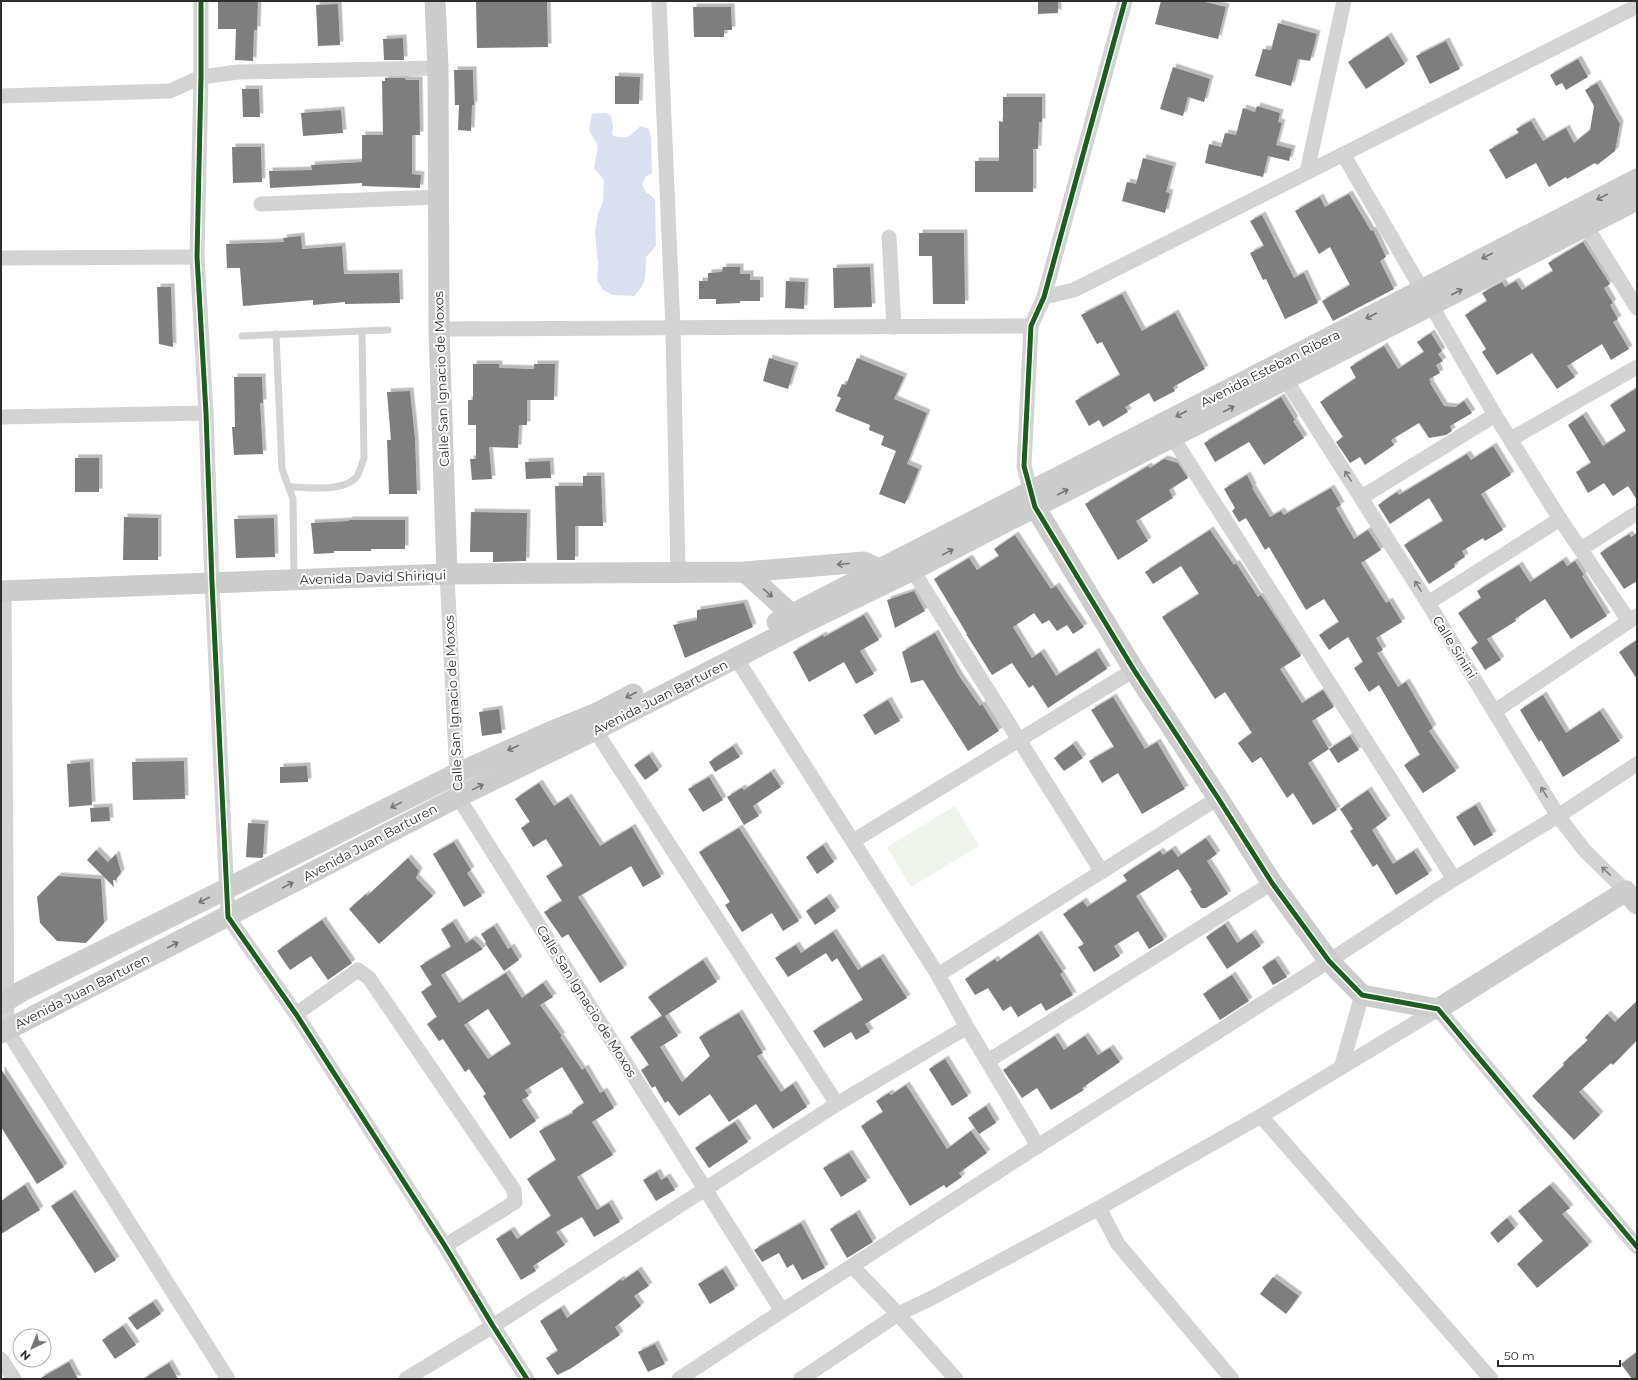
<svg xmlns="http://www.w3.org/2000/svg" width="1638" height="1380" viewBox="0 0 1638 1380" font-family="Montserrat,sans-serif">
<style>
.green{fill:#eef3ec}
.water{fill:#dae0f0}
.building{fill:#7e7e7e;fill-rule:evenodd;filter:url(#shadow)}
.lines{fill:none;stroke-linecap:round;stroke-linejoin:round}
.lane{stroke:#d3d3d3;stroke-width:7}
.street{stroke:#d3d3d3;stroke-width:15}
.secondary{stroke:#ccc;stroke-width:21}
.cycleway-casing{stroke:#fff;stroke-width:8}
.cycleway{stroke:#1b5e20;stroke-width:5}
.oneway{stroke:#757575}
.oneway2{stroke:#808080}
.labels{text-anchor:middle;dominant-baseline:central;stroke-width:4;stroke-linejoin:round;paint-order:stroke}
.street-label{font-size:13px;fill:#2e2e2e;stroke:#fff}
</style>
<defs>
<filter id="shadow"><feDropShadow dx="3.5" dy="-3.5" stdDeviation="0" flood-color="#0004"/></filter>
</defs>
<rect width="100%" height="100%" fill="#fff"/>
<path class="green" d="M955 806 979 846 911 887 887 847Z"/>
<path class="water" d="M606 113 611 116 613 127 612 135C627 140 630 137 640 126L649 129 651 138 652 173 645 177 642 185 646 192 655 199 656 246 646 257C645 275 648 283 634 296L613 295 603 290 597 280 598 263 595 232 598 214 603 201 604 180 594 168 598 146 589 130 592 114Z"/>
<g class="building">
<path d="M218 1H258L257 30H254L253 61 235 60 236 29H218Z"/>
<path d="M476 1H547L548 47 477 48Z"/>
<path d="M1038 1H1058V13L1038 14Z"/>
<path d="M1161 1H1201L1226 7 1218 39 1155 24Z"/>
<path d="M338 4 340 45 318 46 316 5Z"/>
<path d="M693 7H731L732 30H724V37H694Z"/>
<path d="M1278 23 1317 34 1310 61 1298 59 1291 86 1255 76 1263 49 1271 50Z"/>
<path d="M1388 36 1405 64 1366 89 1348 62Z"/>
<path d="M403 38 404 60H384L383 39Z"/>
<path d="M1446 41 1460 69 1430 84 1416 56Z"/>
<path d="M1578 59 1588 77 1566 90 1562 83 1556 86 1550 75Z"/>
<path d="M1173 67 1210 79 1204 102 1188 97 1183 116 1160 109Z"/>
<path d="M454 70H473L474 105H472L471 131 458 130 459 105H455Z"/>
<path d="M615 76 640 77 639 104H615Z"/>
<path d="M385 78H405L406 80H419L420 135H412V174L421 175 420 188 362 186V183L270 188 269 171 312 170 311 165 362 162V135H383L382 81H385Z"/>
<path d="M1597 83 1620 124 1615 151 1597 165 1595 163 1567 179 1566 177 1549 187 1536 163 1506 179 1489 150 1519 133 1516 129 1531 121 1543 141 1566 128 1574 143 1590 130 1594 106 1585 90Z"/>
<path d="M242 89H259L260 117H243Z"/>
<path d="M1003 97H1042V122H1039L1038 149H1033V192H975V161H999V121L1003 122Z"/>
<path d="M1257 106 1280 113 1278 122 1282 123 1276 145 1292 149 1289 161 1268 156 1263 177 1205 163 1209 144 1221 147 1225 133 1236 135 1243 108 1255 112Z"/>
<path d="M341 110 343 133 303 136 301 113Z"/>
<path d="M232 147H261L262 182 233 183Z"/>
<path d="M1143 158 1173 166 1166 192 1170 193 1165 213 1122 201 1127 182 1136 184Z"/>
<path d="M1349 194 1371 231 1373 230 1386 257 1380 261 1394 289 1333 321 1322 301 1350 285 1330 247 1319 254 1295 211 1320 197 1325 207Z"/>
<path d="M1262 215 1294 278 1304 273 1318 303 1285 319 1266 279 1263 280 1250 253 1264 246 1250 221Z"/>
<path d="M919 233H964L965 304H933L932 256H919Z"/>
<path d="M301 236 302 249 342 246 344 274 399 273 400 303 345 304V302L313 305V300L243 306 240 268H227L226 244 284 242 283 238Z"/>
<path d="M1583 242 1610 284 1604 288 1613 303 1610 305 1618 319 1613 322 1629 349 1611 360 1602 344 1567 366 1575 377 1557 389 1532 353 1497 375 1482 352 1486 349 1465 315 1487 301 1482 293 1502 282 1505 287 1516 281 1522 290 1553 271 1548 263Z"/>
<path d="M723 267H740V274H750V280H760V301H740V303L716 304V299H699V281H708V273L722 272Z"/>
<path d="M870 267 872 307 834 308 833 268Z"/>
<path d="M786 281 805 282 804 309 785 308Z"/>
<path d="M157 287H171L173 347 159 344Z"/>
<path d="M1122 294 1142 331 1175 313 1205 369 1173 387 1175 391 1154 402 1149 393 1125 407 1128 412 1103 427 1099 420 1089 426 1075 401 1120 375 1102 342 1097 344 1081 315Z"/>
<path d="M1431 333 1442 351 1438 354 1443 361 1436 365 1440 373 1429 379 1431 382 1430 383 1444 406 1455 407 1464 401 1472 413 1450 426 1452 431 1446 435 1429 438 1419 423 1391 440 1394 445 1365 465 1360 457 1350 463 1336 442 1343 437 1320 402 1356 378 1350 367 1384 346 1398 369 1424 352 1417 342Z"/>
<path d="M769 358 795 366 788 389 763 381Z"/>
<path d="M857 358 904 377 894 399 927 413 907 464 919 469 905 504 879 494 896 451 881 445 884 436 869 430 870 425 835 411 841 398 837 396 842 384 846 385Z"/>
<path d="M473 364H499V368L534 369V364H555L554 400H527V425H519L518 448 489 447 492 479 472 480 470 459H476V425H468V400H473Z"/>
<path d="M234 377H262L263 403H260L263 454 234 455 232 427H235Z"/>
<path d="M1637 388V500L1628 486 1613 496 1604 483 1588 493 1576 472 1591 463 1568 425 1583 415 1603 446 1626 431 1610 405Z"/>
<path d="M410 391 415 439 417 494H389L387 440H391L387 392Z"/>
<path d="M1281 397 1295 420 1293 421 1304 438 1264 465 1249 442 1215 462 1204 443Z"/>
<path d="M1493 446 1511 475 1481 494 1503 530 1485 541 1483 538 1462 551 1465 557 1454 564 1455 567 1429 584 1404 545 1443 521 1429 498 1390 524 1378 505 1397 492 1399 495 1467 454 1471 460Z"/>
<rect x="75" y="458" width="24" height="34"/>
<path d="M1164 459 1178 463 1188 478 1169 490 1173 498 1136 521 1148 541 1118 560 1085 504 1148 466 1150 468Z"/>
<path d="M550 461 551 478 526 479 525 462Z"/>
<path d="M1247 475 1253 487 1252 488 1270 517 1281 511 1284 515 1331 488 1341 505 1336 508 1354 539 1368 530 1381 550 1361 563 1386 603 1389 601 1402 622 1376 638 1383 650 1377 653 1398 687 1406 682 1433 728 1429 731 1456 771 1423 793 1404 765 1420 755 1379 685 1369 692 1354 668 1363 662 1348 637 1329 650 1319 635 1339 622 1324 599 1306 610 1269 547 1265 550 1246 518 1239 522 1232 511 1235 508 1224 489Z"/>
<path d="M583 476H601L603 526H575V560H557L555 486H583Z"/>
<path d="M471 512 527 513 526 561 493 562V552H470Z"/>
<path d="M124 517 158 518V560H123Z"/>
<path d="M274 518 275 557 236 558 234 519Z"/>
<path d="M349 520H405V549H371V551H334V553L314 554 311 523 349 521Z"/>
<path d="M1210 530 1234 565 1236 563 1258 597 1261 595 1301 656 1280 669 1302 703 1323 690 1334 707 1312 721 1329 749 1308 763 1337 810 1313 825 1293 793 1287 798 1261 757 1252 763 1238 743 1252 733 1225 692 1215 699 1162 617 1199 594 1181 566 1153 584 1145 572Z"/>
<path d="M1637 533V581L1624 589 1600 553 1629 534 1631 537Z"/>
<path d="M1015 535 1051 589 1056 586 1084 627 1073 634 1067 625 1057 631 1049 620 1042 624 1034 613 1013 627 1032 658 1041 652 1056 676 1096 651 1107 669 1048 708 1033 685 1029 688 1012 663 992 675 966 634H967L934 579 969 558 977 570 999 556 994 549Z"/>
<path d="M1563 560 1567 566 1575 561 1584 575 1582 576 1607 616 1571 639 1545 599 1515 619 1516 621 1487 639 1501 660 1485 670 1471 648 1478 643 1458 613 1481 598 1477 591 1519 565 1530 582Z"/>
<path d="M914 591 925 611 895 628 887 600Z"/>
<path d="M744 603 753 627 685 658 673 625 697 620V610Z"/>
<path d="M864 615 879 640 860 651 874 674 856 684 844 662 809 682 793 652 823 635 824 637Z"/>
<path d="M935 633 959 676 980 706 982 704 999 731 968 751 923 680 911 683 902 652Z"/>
<path d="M1637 640V679L1619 652Z"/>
<path d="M1543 695 1566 733 1600 711 1620 741 1563 777 1541 740 1539 742 1520 710Z"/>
<path d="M1113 697 1145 749 1157 742 1185 789 1142 814 1118 773 1102 783 1089 761 1114 747 1091 710Z"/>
<path d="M888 700 900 721 875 735 863 715Z"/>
<path d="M499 709 502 733 482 736 479 712Z"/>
<path d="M1350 736 1359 750 1338 763 1329 749Z"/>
<path d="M1073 744 1083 758 1064 771 1054 758Z"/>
<path d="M733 746 740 757 715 772 709 762Z"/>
<path d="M649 755 659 770 645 780 634 765Z"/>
<path d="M184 761 185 799 133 800 132 762Z"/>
<path d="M90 762 92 805 69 807 67 764Z"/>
<path d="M307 766 308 782 280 783V767Z"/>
<path d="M771 772 781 787 753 806 759 816 744 825 727 797 742 788 744 790Z"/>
<path d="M709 777 723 800 703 812 688 789Z"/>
<path d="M539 783 554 806 568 797 600 846 632 827 661 877 643 887 631 866 578 897 624 968 600 983 568 934 562 938 544 912 562 901 546 876 563 866 546 839 533 847 521 828 530 822 515 799Z"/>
<path d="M1368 790 1387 819 1372 830 1393 864 1414 851 1429 874 1396 895 1377 864 1373 867 1350 831 1353 829 1340 809Z"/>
<path d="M1476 805 1493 835 1474 846 1456 817Z"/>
<path d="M109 807 110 821 91 822 90 808Z"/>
<path d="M248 823 265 824 263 857 261 858 246 857Z"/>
<path d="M739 828 799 921 783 931 772 913 742 932 725 905 730 902 699 852Z"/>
<path d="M1206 838 1217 854 1207 861 1228 894 1206 908H1201L1190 891 1192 890 1178 869 1136 896 1164 940 1149 949 1138 931 1114 946 1120 956 1094 972 1078 947 1084 944 1063 914 1083 901 1087 907 1127 881 1123 875 1160 851 1163 855 1172 849 1178 857Z"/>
<path d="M454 842 471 870 467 873 482 896 464 907 433 854Z"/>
<path d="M823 845 834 862 817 874 806 857Z"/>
<path d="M96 850 108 862 116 854 121 872 116 880H113L114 887 87 860Z"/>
<path d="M408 858 419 871 416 878 433 896 379 944 349 909 366 894 367 896Z"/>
<path d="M58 876 101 879 104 923 86 943 57 941 40 923 37 897Z"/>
<path d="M827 897 836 911 815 925 806 911Z"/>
<path d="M322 920 352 963 328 980 311 956 290 970 277 951Z"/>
<path d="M453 922 466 943 473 939 483 949 441 975 459 1003 506 973 522 998 543 983 553 997 540 1005 562 1036 560 1037 582 1070 585 1068 600 1093 604 1091 614 1108 592 1122 613 1155 577 1177 597 1210 609 1203 620 1222 594 1237 582 1217 556 1232 565 1245 533 1266 536 1271 521 1280 496 1239 511 1230 517 1239 551 1216 527 1179 556 1160 539 1131 573 1113 572 1111 584 1103 562 1067 525 1090 529 1096 522 1100 536 1121 510 1139 483 1096 486 1094 469 1069 465 1072 443 1039 439 1041 427 1024 437 1017 421 992 432 985 420 966 451 947 441 929ZM488 1009 511 1044 488 1059 464 1025Z"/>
<path d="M1225 924 1237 943 1252 933 1261 946 1227 969 1206 937Z"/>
<path d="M494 926 508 949 511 947 519 960 504 971 485 943 486 942 481 934Z"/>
<path d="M833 932 858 970 880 957 907 998 865 1024 870 1032 856 1040 851 1032 824 1048 813 1031 863 1000 837 958 832 962 826 953 788 977 775 958 796 945 801 953Z"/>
<path d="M1038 934 1063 972 1060 974 1073 995 1046 1011 1041 1003 1018 1017 1011 1006 1003 1011 988 988 975 995 965 979 995 959 997 962Z"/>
<path d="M1275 959 1287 977 1273 985 1262 967Z"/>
<path d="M703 960 717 982 665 1016 678 1036 660 1047 682 1082 710 1056 699 1037 739 1013 763 1053 757 1056 781 1092 793 1084 807 1107 773 1129 756 1104 729 1122 710 1094 679 1116 668 1101 665 1103 655 1086 652 1088 641 1070 649 1065 630 1037 662 1016 648 997Z"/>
<path d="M1232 975 1249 1001 1220 1020 1203 994Z"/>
<path d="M1637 1001V1040L1613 1065 1611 1063 1579 1092 1600 1115 1574 1140 1532 1096 1564 1065 1563 1063 1588 1040 1585 1038 1607 1014 1615 1022Z"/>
<path d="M1055 1036 1064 1050 1085 1036 1098 1055 1110 1048 1120 1062 1082 1088 1084 1090 1051 1110 1037 1088 1022 1098 1003 1070Z"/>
<path d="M945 1059 968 1096 952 1106 929 1069Z"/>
<path d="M1 1069 64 1167 37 1184 1 1127Z"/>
<path d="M906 1085 947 1149 971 1131 987 1153 959 1173 962 1177 946 1188 944 1185 910 1206 861 1126 883 1112 876 1101 889 1093 891 1095Z"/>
<path d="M986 1106 996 1123 979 1134 968 1118Z"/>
<path d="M735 1122 748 1142 709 1168 695 1148Z"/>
<path d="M849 1153 867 1181 841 1197 823 1168Z"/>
<path d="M657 1172 661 1180 667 1177 675 1190 656 1201 643 1180Z"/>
<path d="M25 1185 40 1210 1 1234V1201Z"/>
<path d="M1550 1185 1570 1208 1562 1214 1589 1245 1537 1288 1517 1264 1543 1241 1518 1211Z"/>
<path d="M72 1193 116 1260 95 1273 51 1206Z"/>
<path d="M856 1213 873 1242 847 1258 830 1229Z"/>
<path d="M1507 1218 1515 1228 1498 1243 1490 1233Z"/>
<path d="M801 1223 825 1268 802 1280 793 1264 787 1268 779 1253 762 1262 754 1250Z"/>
<path d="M723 1269 735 1289 710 1304 698 1284Z"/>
<path d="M638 1270 649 1286 634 1296 641 1306 615 1327 620 1335 570 1369 557 1375 546 1358 558 1351 540 1321 561 1308 567 1318 621 1279 622 1281Z"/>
<path d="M1273 1277 1299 1296 1286 1314 1260 1294Z"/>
<path d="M153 1302 161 1314 137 1330 128 1318Z"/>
<path d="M123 1326 136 1345 115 1359 102 1340Z"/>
<path d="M655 1344 665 1364 648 1372 638 1352Z"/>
<path d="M1637 1352V1379H1632L1621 1364Z"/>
<path d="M69 1362 78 1379H39Z"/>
<path d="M169 1363 178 1379H143Z"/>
</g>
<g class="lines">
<g class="lane">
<path d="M276 334 282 469 293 499 294 578"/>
<path d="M242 336 388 330"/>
<path d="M289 487C308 487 345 493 357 476 360 471 362 463 364 458L362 331"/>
</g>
<g class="street">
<path d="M201 1V77L197 257 206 413 212 583 228 917 296 1014 445 1246 493 1326 527 1379"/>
<path d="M659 1 673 329 678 574"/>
<path d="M1 96 170 91 201 77 238 72 438 68"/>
<path d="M1343 154 1495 415 1560 519 1629 621"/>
<path d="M1307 172 1344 1"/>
<path d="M261 204 438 197"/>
<path d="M1586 226 1637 308"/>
<path d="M889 237 894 327"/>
<path d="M1 258 197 257"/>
<path d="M1044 297 1074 290 1637 6"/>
<path d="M439 329 1031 326"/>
<path d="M1286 380 1428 603 1558 816 1585 851 1626 891"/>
<path d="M1 417 206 413"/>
<path d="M1173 438 1454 879"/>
<path d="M1511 439 1637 367"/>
<path d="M1362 497 1495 415"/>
<path d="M1033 500 1024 466 1031 326 1044 297 1125 1"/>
<path d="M1581 549 1637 513"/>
<path d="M908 563 1102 872"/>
<path d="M447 574 458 797 782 1311"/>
<path d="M4 591 7 1030 228 1379"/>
<path d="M1428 603 1560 519"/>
<path d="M736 658 938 975 967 1027 1038 1146"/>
<path d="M1495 711 1637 616"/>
<path d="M595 730 837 1104"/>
<path d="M853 841 1134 670"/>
<path d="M938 975 1218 798"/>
<path d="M296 1014 358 970 369 978 514 1190 515 1202 445 1246"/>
<path d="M988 1061 1272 883"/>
<path d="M1341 1068 1362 995"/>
<path d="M1261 1116 1491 1379"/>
<path d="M1099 1208 1118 1244 1232 1379"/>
<path d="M852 1266 898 1314 930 1299 1099 1208 1261 1116 1438 1009 1637 1247"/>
<path d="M1 1359 14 1379"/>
<path d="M406 1379 493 1326 837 1104 967 1027"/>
<path d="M679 1379 782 1311 1038 1146 1329 961 1454 879 1558 816 1637 764"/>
<path d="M801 1379 898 1314 956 1379"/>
</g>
<g class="secondary">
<path d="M435 1 438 68 439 329 447 574"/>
<path d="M1035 507 1134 670 1218 798 1272 883 1329 961 1362 995 1438 1009 1626 891 1637 904"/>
<path d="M745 572 800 622"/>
<path d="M1 591 447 574 745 572 864 562 878 569 881 576"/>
<path d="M777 622 1637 179"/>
<path d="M1 1004 22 991 456 774 550 732 597 713 633 694"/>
<path d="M1 1033 458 797 595 730 802 624 913 570 1035 507 1637 200"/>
</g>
<g class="cycleway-casing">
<g id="cycleway">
<path d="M201 1V77L197 257 206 413 212 583 228 917 296 1014 445 1246 493 1326 527 1379"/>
<path d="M1125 1 1044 297 1031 326 1024 466 1035 507 1134 670 1218 798 1272 883 1329 961 1362 995 1438 1009 1637 1247"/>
</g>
</g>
<use href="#cycleway" class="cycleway"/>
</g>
<defs><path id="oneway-shaft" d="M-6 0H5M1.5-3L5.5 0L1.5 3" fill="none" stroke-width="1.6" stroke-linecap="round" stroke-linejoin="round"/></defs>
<g class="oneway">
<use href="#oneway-shaft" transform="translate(1602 197) rotate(153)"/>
<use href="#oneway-shaft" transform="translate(1487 256) rotate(153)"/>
<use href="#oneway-shaft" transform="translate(1457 292) rotate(-27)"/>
<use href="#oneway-shaft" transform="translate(1371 316) rotate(153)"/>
<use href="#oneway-shaft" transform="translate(1229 409) rotate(-27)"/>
<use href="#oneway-shaft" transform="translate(1181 414) rotate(153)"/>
<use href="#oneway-shaft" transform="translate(1063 492) rotate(-27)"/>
<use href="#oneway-shaft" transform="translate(948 552) rotate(-28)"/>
<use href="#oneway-shaft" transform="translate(843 564) rotate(175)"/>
<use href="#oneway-shaft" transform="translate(768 593) rotate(42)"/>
<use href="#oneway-shaft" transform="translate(631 695) rotate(153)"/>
<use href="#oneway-shaft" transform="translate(513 748) rotate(156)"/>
<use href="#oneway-shaft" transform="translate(478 787) rotate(-26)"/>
<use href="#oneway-shaft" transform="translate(396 805) rotate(154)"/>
<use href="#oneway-shaft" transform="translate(288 885) rotate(-28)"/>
<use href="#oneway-shaft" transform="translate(204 900) rotate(153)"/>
<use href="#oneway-shaft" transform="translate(173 945) rotate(-27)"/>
</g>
<g class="oneway2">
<use href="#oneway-shaft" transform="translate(1348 476) rotate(-123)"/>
<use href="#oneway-shaft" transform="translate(1418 586) rotate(-122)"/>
<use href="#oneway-shaft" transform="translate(1544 792) rotate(-121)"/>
<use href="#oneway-shaft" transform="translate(1606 871) rotate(-136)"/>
</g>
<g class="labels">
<g class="street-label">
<text transform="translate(1270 368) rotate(-27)">Avenida Esteban Ribera</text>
<text transform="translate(441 379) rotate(-92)">Calle San Ignacio de Moxos</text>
<text transform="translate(373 577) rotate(-2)">Avenida David Shiriqui</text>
<text transform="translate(1455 647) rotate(58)">Calle Sinini</text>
<text transform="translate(660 697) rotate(-27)">Avenida Juan Barturen</text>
<text transform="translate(453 703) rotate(-93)">Calle San Ignacio de Moxos</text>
<text transform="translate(370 842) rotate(-28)">Avenida Juan Barturen</text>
<text transform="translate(82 991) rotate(-27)">Avenida Juan Barturen</text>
<text transform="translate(587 1001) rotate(58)">Calle San Ignacio de Moxos</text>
</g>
</g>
<rect width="1638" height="1380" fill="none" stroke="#2e2e2e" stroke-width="4"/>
<g transform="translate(32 1348) rotate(223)"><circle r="19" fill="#ffffff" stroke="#ababab"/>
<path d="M0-3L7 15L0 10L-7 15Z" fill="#777777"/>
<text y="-6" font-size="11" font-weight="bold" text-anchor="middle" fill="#2e2e2e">N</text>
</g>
<path d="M1498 1360v6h122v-6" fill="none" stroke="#2e2e2e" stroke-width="2"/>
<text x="1504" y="1360" font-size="12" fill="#2e2e2e" stroke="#ffffff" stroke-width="3" paint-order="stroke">50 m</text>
</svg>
